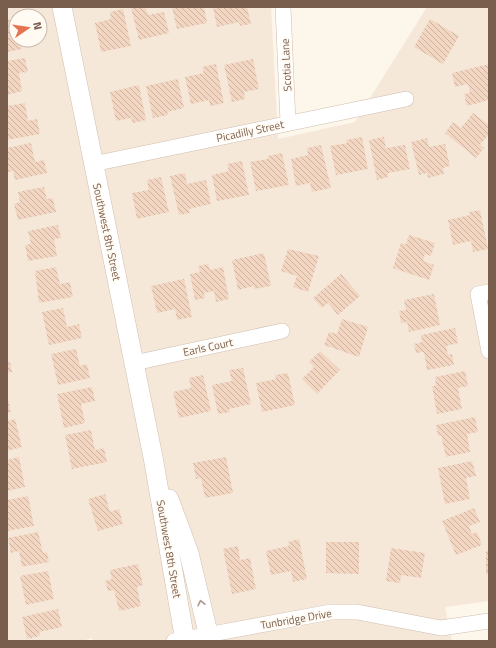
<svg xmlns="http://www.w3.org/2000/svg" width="496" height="648" viewBox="0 0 496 648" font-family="'Titillium Web',sans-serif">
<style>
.residential{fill:#f5e8d9;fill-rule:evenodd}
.building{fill:url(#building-back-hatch)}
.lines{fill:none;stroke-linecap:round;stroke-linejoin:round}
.minor-casing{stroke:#d0beaf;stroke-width:16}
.tertiary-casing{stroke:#d0beaf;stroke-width:20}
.minor{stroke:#fff;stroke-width:15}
.tertiary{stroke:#fff;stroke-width:19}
.oneway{stroke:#a8968b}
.labels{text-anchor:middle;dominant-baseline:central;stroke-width:3;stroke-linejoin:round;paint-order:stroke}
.street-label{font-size:11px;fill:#795d4d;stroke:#fffaf2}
</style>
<defs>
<pattern id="building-back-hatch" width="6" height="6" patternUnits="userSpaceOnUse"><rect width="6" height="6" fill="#f3d6c2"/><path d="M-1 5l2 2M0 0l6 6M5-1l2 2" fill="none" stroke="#cab1a0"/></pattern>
</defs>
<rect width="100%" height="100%" fill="#fdf6eb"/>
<path class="residential" d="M7 7H271L278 139 355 122 427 7H489V601L445 607 452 641H93L92 638 82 641H7ZM16 16H40V40H16Z"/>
<g class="building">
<path d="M136 7H145L148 15 164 12 169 33 139 40 131 8Z"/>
<path d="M172 7H204L207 23 177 29Z"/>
<path d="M213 7H247L251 24 240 26 239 22 217 27Z"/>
<path d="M123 9 131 46 101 52 95 23 111 19 110 12Z"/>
<path d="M16 18V40H20L22 49 7 52V20Z"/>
<path d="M430 19 459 36 443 64 414 47Z"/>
<path d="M25 58 28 72 19 73 22 91 7 95V61Z"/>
<path d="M253 59 259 89 244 92 245 99 232 102 224 65Z"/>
<path d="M216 64 224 103 210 106 209 100 191 104 185 77 204 73 202 67Z"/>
<path d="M489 64V100L467 106 464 94 470 93 468 84 455 87 452 73Z"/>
<path d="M178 79 184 108 167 112 168 115 153 118 146 86Z"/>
<path d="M139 85 146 120 133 123 131 118 116 121 110 92Z"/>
<path d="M25 103 28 121 37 119 40 134 7 140V106Z"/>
<path d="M473 113 489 125V134L480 145 484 148 476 158 445 133 453 122 461 128Z"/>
<path d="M362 137 368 169 336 175 330 146 347 143 346 140Z"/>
<path d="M384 137 386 148 405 145 410 169 388 173V177L377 180 369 140Z"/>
<path d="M427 138 429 147 445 144 450 166 443 168 444 174 428 178 427 173 419 175 411 142Z"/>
<path d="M31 143 35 162 44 160 47 173 15 180 13 171 8 172 7 148Z"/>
<path d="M321 145 331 188 312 192 310 183 296 186 291 159 308 155 307 148Z"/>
<path d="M282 153 289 185 256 191 250 162 268 159V156Z"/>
<path d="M242 161 249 195 217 201 212 175 229 171 227 164Z"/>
<path d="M185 173 187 184 206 180 211 204 189 209 190 213 179 215 170 176Z"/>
<path d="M161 177 169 212 137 219 132 193 149 190 147 180Z"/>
<path d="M44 187 47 199 53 198 56 212 18 220 14 204 20 202 18 192Z"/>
<path d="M480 210 488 249 473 252 471 241 453 245 448 220 470 215 469 212Z"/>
<path d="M58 225 61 238 54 239 57 256 28 261 25 245 31 244 28 231Z"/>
<path d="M409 235 435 243 431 256 425 254 423 261 434 265 429 280 393 268 401 243 406 244Z"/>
<path d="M288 249 319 256 308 292 293 287 297 276 281 271Z"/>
<path d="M264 253 271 286 254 289V286L238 290 232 260Z"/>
<path d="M208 264 210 270 223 267 229 299 216 302 214 291 204 293 205 298 195 300 190 274 200 272 198 266Z"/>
<path d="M56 267 60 284 70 282 73 297 39 303 35 271Z"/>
<path d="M341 274 360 296 338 315 328 303 322 308 313 298Z"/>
<path d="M184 279 192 317 177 320 175 309 157 313 151 286Z"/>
<path d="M434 294 440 325 409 332 407 322 401 323 399 311 406 310 404 300Z"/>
<path d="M63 308 67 327 79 324 82 338 49 345 42 312Z"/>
<path d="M342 319 368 327 359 357 324 345 329 332 337 334Z"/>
<path d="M455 328 458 343 446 346 448 355 452 354 454 365 427 370 424 352 416 353 414 344 422 342 421 335Z"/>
<path d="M76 349 80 366 87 364 90 378 58 385 51 354Z"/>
<path d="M320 351 340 370 317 394 302 379 314 367 309 362Z"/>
<path d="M10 362 12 372 7 373V363Z"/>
<path d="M243 368 251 404 229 409 230 412 218 414 212 385 232 381 229 370Z"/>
<path d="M465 371 468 386 458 388 462 409 437 414 432 386H436L435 377Z"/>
<path d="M288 373 295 405 262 412 256 383 276 379 275 375Z"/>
<path d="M203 375 211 411 179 418 173 392 191 388 189 378Z"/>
<path d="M92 387 95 401 81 404 85 423 64 428 57 394Z"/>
<path d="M7 395 11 412 7 413Z"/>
<path d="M475 417 478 432 467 434 470 452 446 457 441 435 438 436 436 425Z"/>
<path d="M15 419 22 447 7 451V421Z"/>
<path d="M91 430 95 450 104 448 107 462 72 469 65 435Z"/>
<path d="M19 457 25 487 7 491V460Z"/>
<path d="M226 457 233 493 205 498 201 478 196 479 193 463Z"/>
<path d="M472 461 476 476 466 478 470 499 445 504 438 468Z"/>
<path d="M105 494 110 512 119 509 123 524 98 531 88 499Z"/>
<path d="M28 496 34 526 7 531V500Z"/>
<path d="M474 508 480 522 469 526 472 534 477 532 482 545 456 555 442 521Z"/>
<path d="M38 532 43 553 47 552 49 562 22 567 19 551 11 553 8 538Z"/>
<path d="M299 539 307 579 293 582 291 571 271 575 266 551 289 546 288 542Z"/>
<path d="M326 542H359V574L326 573Z"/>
<path d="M238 546 240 560 250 558 256 589 232 594 223 549Z"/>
<path d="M391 548 425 553 421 578 401 575 400 583 386 581Z"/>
<rect x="486" y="551" width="3" height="23"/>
<path d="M138 564 143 585 137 587 141 606 119 611 114 590 108 591 105 581 112 579 110 570Z"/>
<path d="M48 571 54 599 26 605 20 576Z"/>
<path d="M58 609 62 627 39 632 40 636 27 639 22 617Z"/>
</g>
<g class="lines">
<g class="minor-casing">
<g id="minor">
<path d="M283 7 288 123"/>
<path d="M93 164 406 99"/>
<path d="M489 292 478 294 489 351"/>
<path d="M134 363 282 331"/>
<path d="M174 641 331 612H357L441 628 489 621"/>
</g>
</g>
<g class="tertiary-casing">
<g id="tertiary">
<path d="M62 7 153 457 185 641"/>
<path d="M169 499 189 553 210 641"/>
</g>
</g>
<use href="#minor" class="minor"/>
<use href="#tertiary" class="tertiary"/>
</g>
<defs><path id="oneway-chevron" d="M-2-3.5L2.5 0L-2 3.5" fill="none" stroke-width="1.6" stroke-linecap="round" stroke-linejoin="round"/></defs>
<use class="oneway" href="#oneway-chevron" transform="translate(201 603) rotate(-103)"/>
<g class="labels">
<g class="street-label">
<text transform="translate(286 65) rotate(-93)">Scotia Lane</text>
<text transform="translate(250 131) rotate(-12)">Picadilly Street</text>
<text transform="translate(107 232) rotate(78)">Southwest 8th Street</text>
<text transform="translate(208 347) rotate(-12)">Earls Court</text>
<text transform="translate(169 549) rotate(80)">Southwest 8th Street</text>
<text transform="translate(296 619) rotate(-10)">Tunbridge Drive</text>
</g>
</g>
<rect width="496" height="648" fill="none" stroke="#795d4d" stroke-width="16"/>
<g transform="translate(28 28) rotate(77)"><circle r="19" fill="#fffaf2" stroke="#c9bbb0"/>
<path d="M0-3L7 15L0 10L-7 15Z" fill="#e67350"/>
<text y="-6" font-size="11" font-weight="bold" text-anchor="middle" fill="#795d4d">N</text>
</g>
</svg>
